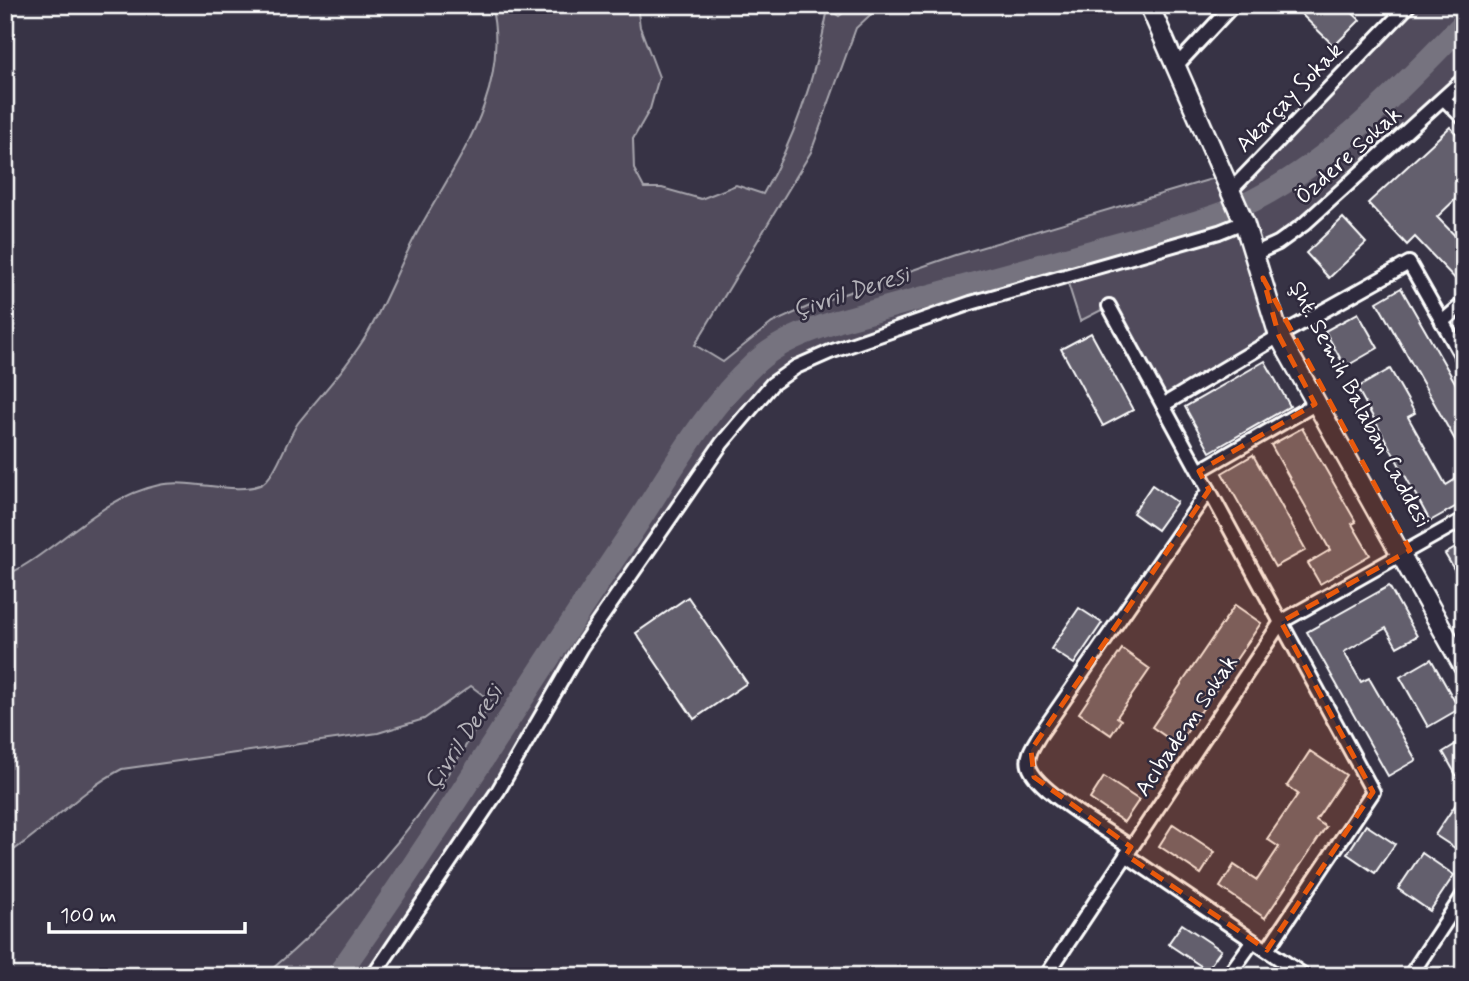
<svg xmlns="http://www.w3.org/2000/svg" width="1469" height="981" viewBox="0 0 1469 981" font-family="Mynerve,sans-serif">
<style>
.green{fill:#514c5c;stroke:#a8a6ae;stroke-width:2}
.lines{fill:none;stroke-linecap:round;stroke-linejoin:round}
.river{stroke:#76737f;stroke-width:23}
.building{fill:#635f6d;stroke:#fff;stroke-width:2}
.street-casing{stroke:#fff;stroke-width:18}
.secondary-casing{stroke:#fff;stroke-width:23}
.street{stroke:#2f2a3d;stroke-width:12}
.secondary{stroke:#2f2a3d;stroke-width:18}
.marked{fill:#e8590c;fill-opacity:0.2;stroke:#e8590c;stroke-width:5;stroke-dasharray:14 9;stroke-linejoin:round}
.labels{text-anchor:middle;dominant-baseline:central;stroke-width:5;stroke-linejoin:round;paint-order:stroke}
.street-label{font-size:23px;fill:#fff;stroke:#2f2a3d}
.water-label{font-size:24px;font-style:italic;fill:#b4b2b9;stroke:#2f2a3d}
</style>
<rect width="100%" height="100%" fill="#373345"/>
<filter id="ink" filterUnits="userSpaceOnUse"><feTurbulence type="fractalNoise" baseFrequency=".0143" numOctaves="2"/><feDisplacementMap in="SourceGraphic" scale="14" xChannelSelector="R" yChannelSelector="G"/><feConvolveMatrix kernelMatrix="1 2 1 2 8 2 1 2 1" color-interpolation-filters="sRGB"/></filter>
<g filter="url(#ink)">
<path class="green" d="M491 5H637L640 27 659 77 650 109 633 139 634 169 644 188H662L701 199 736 185 763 194C796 137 816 73 828 9L839 16 854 5H881L856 28 811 152 695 345 723 362 772 323 812 305 956 255 1225 175 1230 189 1409 5H1464V79L1337 196 1255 254 1279 336 1163 405 1109 306 1080 321 1066 277 830 352 765 390 547 703 373 976H264C356 899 435 808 491 701L471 686 424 719 378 733 122 769C79 791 46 830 5 856V576C59 550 98 498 159 485 188 478 235 495 260 485 275 479 287 438 298 423 322 393 349 365 369 331 387 299 400 264 418 231 456 162 512 90 491 5Z"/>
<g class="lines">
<path class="river" d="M337 976C439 833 529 684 627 539 666 481 702 412 754 364 777 342 808 331 838 321L1173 229C1201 221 1228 213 1254 200 1336 158 1401 88 1464 23"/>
</g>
<g class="building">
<path d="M1292 5H1344L1360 20 1334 46Z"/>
<path d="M1450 127 1464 142V191L1437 217 1464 245V288L1415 237 1407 245 1368 203Z"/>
<path d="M1343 218 1366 243 1329 278 1306 253Z"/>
<path d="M1401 288 1464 398V456L1377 302Z"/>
<path d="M1358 313 1378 348 1345 367 1325 331Z"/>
<path d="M1091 333 1133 410 1103 426 1061 349Z"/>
<path d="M1265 361 1290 406 1210 452 1185 407Z"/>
<path d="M1390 369 1415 413 1408 417 1446 485 1464 474V502L1430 521 1357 388Z"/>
<path d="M1302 428 1356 522 1352 524 1370 555 1320 584 1308 563 1330 550 1271 445Z"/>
<path d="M1253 455 1306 550 1275 567 1222 473Z"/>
<path d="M1152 485 1177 502 1157 530 1133 513Z"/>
<path d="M1464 543V586L1445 554Z"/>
<path d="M1389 586 1417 636 1397 647 1386 628 1344 652 1361 682 1369 678 1416 760 1388 776 1307 632Z"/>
<path d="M688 597 747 683 694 719 636 633Z"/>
<path d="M1235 605 1261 623 1178 745 1152 727Z"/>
<path d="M1079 608 1102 623 1074 664 1051 649Z"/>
<path d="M1122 649 1150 669 1117 717 1121 720 1111 735 1079 713Z"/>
<path d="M1431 659 1459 709 1428 727 1400 677Z"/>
<path d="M1464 739V789L1443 752Z"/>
<path d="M1310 751 1346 775 1316 820 1326 827 1265 918 1220 887 1234 865 1257 880 1279 847 1267 839 1298 794 1287 786Z"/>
<path d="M1104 777 1139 800 1124 822 1090 799Z"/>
<path d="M1464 792V854L1435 835Z"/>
<path d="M1173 824 1215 852 1201 874 1159 846Z"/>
<path d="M1366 825 1395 844 1375 873 1347 854Z"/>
<path d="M1422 853 1454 875 1430 911 1398 889Z"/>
<path d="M1182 924 1221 950 1207 970 1168 944Z"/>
</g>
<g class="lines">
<g class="street-casing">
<g id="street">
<path d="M1176 66 1233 5"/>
<path d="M1444 99 1464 119"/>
<path d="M1231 190 1409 5"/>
<path d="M1254 254 1278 243 1303 225 1464 79"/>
<path d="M1109 306 1373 792 1267 950"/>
<path d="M1442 322 1464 303"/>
<path d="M1289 330 1409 263 1464 360"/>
<path d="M1163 405 1279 336"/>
<path d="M1199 471 1315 404"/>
<path d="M1131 847C1109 832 1035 790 1029 766 1026 755 1034 745 1039 736L1209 490"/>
<path d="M1126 855 1305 976"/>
<path d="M373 976 498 791 581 647 722 443 772 384 796 367 830 352 971 303 1219 232 1244 222"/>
<path d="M1046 976 1281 622 1464 519"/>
<path d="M1228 976 1253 941"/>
<path d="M1410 976 1464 894"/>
</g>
</g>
<g class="secondary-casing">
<path id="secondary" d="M1149 5 1244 222 1279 336 1464 668"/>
</g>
<use href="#street" class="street"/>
<use href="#secondary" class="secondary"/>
</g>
</g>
<path class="marked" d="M1263 278 1410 550 1281 622 1373 792 1267 950 1126 855 1131 847 1034 777 1031 750 1209 490 1199 471 1315 404 1279 336Z"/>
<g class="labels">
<g class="street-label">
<text transform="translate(1290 98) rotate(-46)">Akarçay Sokak</text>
<text transform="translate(1349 156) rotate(-42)">Özdere Sokak</text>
<text transform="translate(1359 405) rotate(62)">Şht. Semih Balaban Caddesi</text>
<text transform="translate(1187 726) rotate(-56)">Acıbadem Sokak</text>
</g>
<g class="water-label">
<text transform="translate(851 293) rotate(-18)">Çivril Deresi</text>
<text transform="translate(464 738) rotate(-56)">Çivril Deresi</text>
</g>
</g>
<rect width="1469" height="981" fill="none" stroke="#2f2a3d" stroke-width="28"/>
<rect x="14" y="14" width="1441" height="953" fill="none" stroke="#fff" stroke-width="2.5" filter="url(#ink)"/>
<path d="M49 922v10h196v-10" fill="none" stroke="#ffffff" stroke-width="3.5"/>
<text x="60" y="922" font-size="21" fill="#ffffff" stroke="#2f2a3d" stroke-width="5" paint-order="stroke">100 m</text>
</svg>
